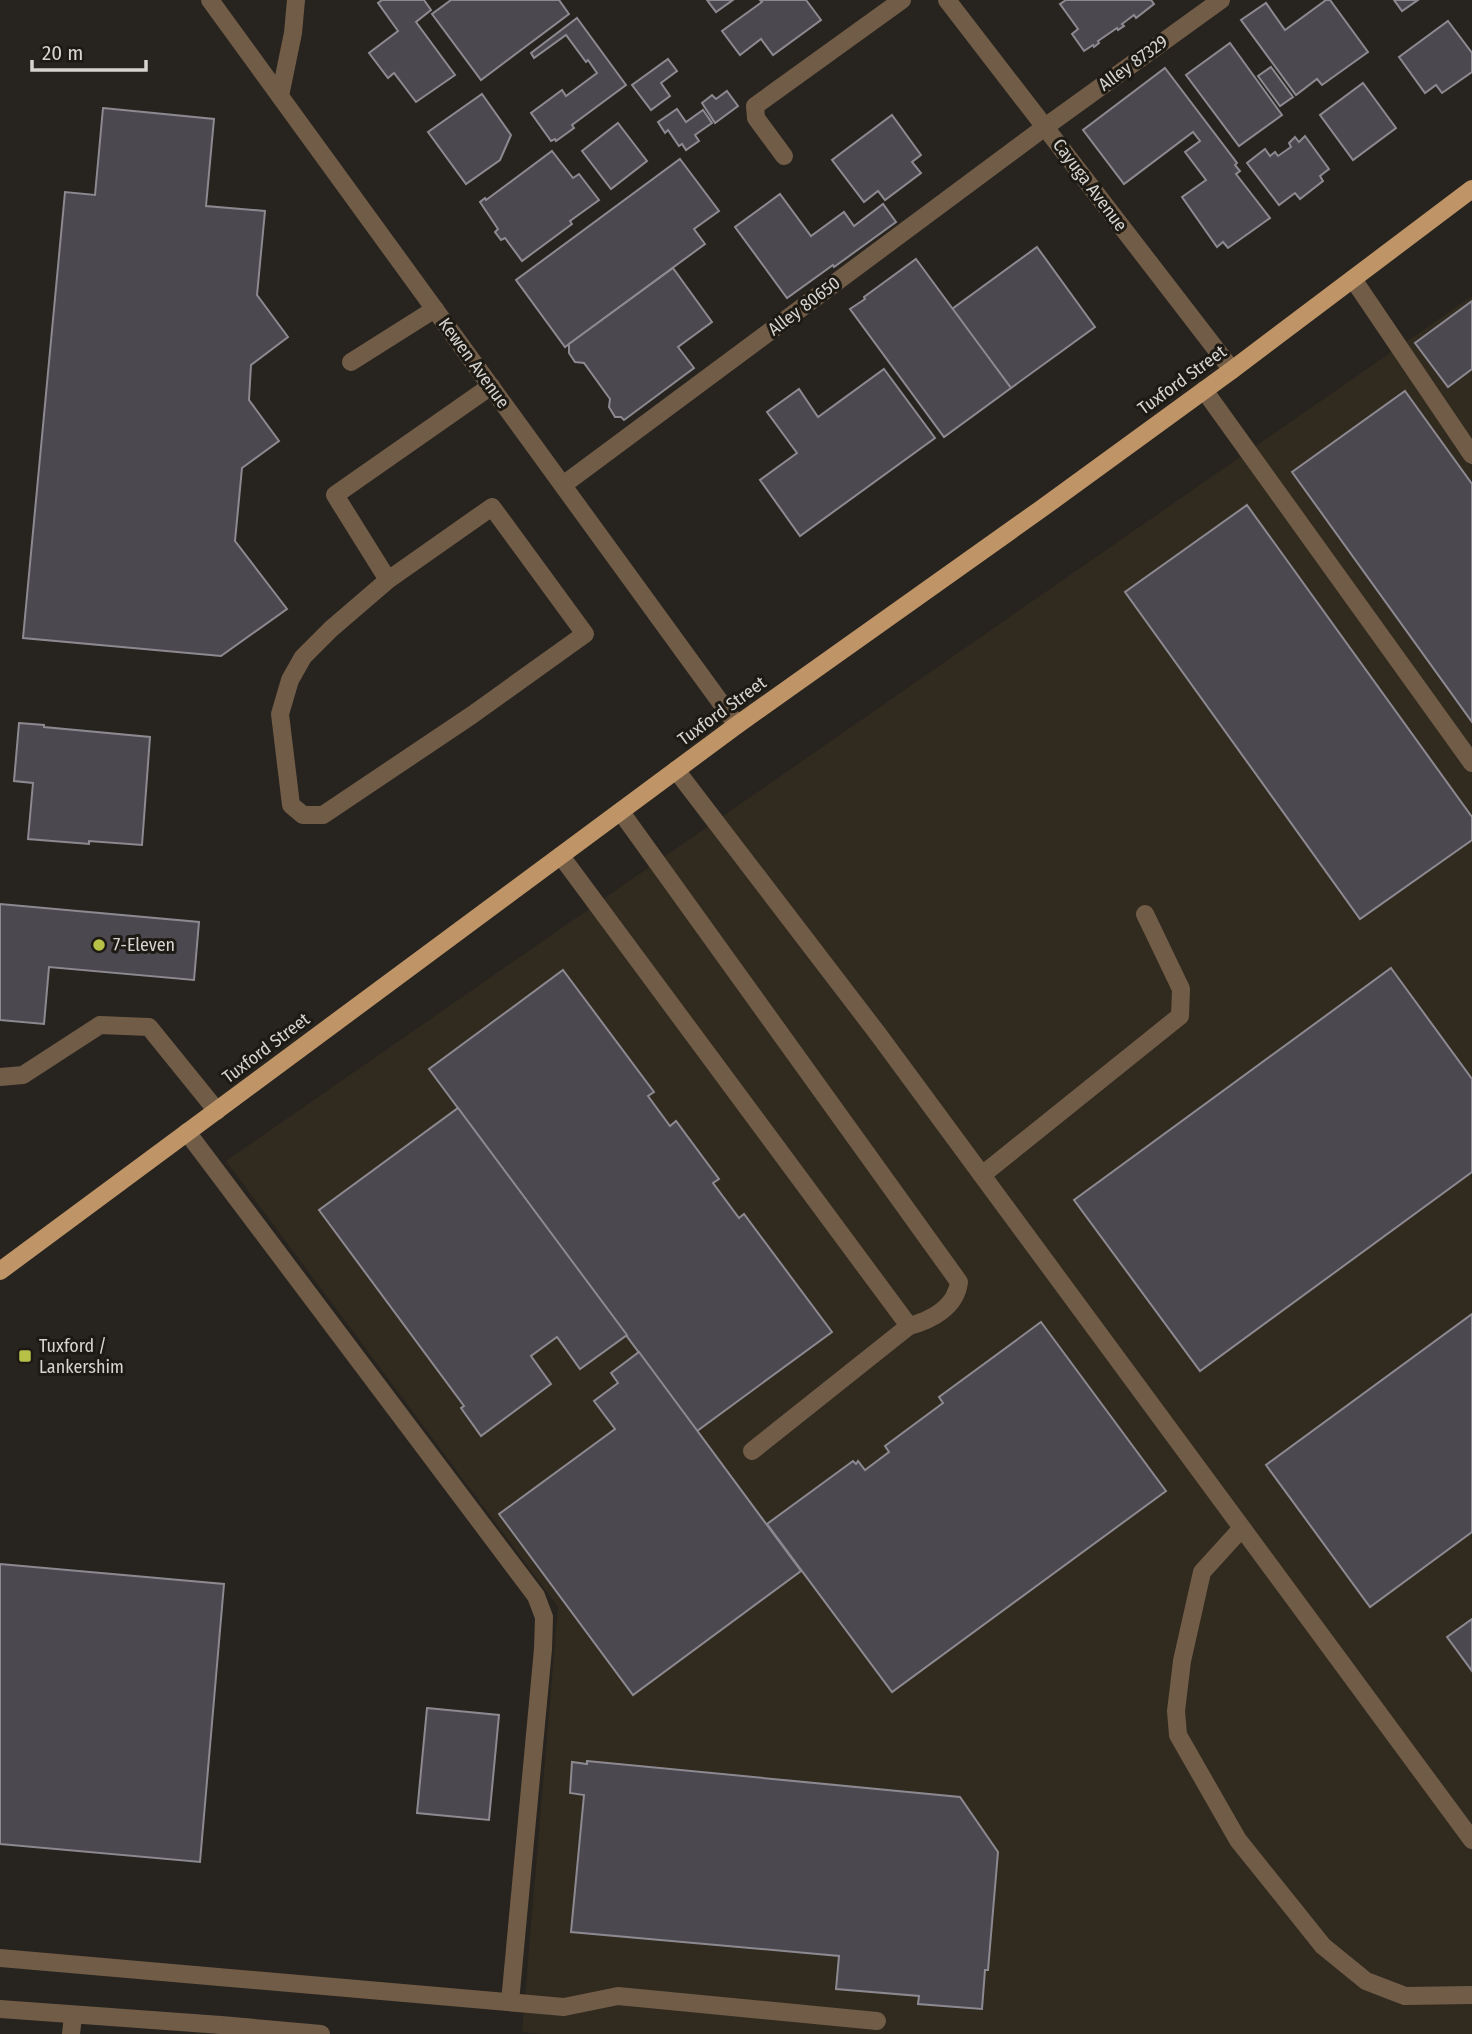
<svg xmlns="http://www.w3.org/2000/svg" width="1472" height="2034" viewBox="0 0 1472 2034" font-family="'Fira Sans Condensed',sans-serif">
<style>
.built{fill:#312a1f}
.building{fill:#4b484f;stroke:#8c8991;stroke-width:2}
.lines{fill:none;stroke-linecap:round;stroke-linejoin:round}
.lane{stroke:#715c47;stroke-width:18}
.street{stroke:#715c47;stroke-width:18}
.primary{stroke:#bf9467;stroke-width:18}
.poi-dot{fill:#b8c147;stroke:#1d1a14;stroke-width:2.5}
.labels{text-anchor:middle;dominant-baseline:central;stroke-width:6;stroke-linejoin:round;paint-order:stroke}
.street-label{font-size:18px;fill:#d6d4d0;stroke:#1d1a14}
.poi-label{font-size:18px;fill:#d6d4d0;stroke:#1d1a14;text-anchor:start}
</style>
<rect width="100%" height="100%" fill="#27231e"/>
<path class="built" d="M1472 296V2034H543L522 2032 558 1607 226 1161Z"/>
<g class="building">
<path d="M382 0H424L431 10 416 22 455 75 416 102 394 73 388 78 369 53 398 31 378 3Z"/>
<path d="M451 0H559L569 14 481 80 432 14Z"/>
<path d="M707 0H733L716 12Z"/>
<path d="M760 0H806L821 20 773 55 761 39 740 55 722 31 762 2Z"/>
<path d="M1066 0H1151L1154 4 1136 18 1134 15 1122 24 1124 26 1118 30 1117 28 1098 41 1099 43 1094 47 1093 45 1084 51 1072 34 1078 29 1060 4Z"/>
<path d="M1326 0H1330L1368 52 1322 85 1317 79 1296 95 1241 20 1266 3 1285 30Z"/>
<path d="M1394 0H1418L1402 11Z"/>
<path d="M577 18 626 85 572 125 574 128 556 141 555 139 551 141 531 113 562 90 566 96 597 73 588 60 586 62 566 35 534 58 531 53Z"/>
<path d="M1448 21 1472 53V72L1442 93 1436 85 1425 93 1399 57Z"/>
<path d="M1230 43 1282 115 1239 146 1186 75Z"/>
<path d="M668 59 677 71 661 83 670 96 651 110 632 85Z"/>
<path d="M1271 67 1293 97 1280 106 1258 76Z"/>
<path d="M1165 68 1237 163 1235 165 1240 171 1236 174 1270 218 1228 248 1223 242 1217 247 1182 197 1206 180 1185 152 1200 141 1193 132 1124 184 1083 130Z"/>
<path d="M1363 83 1396 128 1353 160 1320 115Z"/>
<path d="M727 91 738 106 715 123 702 103 712 95 716 99Z"/>
<path d="M482 94 511 135 500 160 466 184 428 132Z"/>
<path d="M103 108 214 119 206 206 265 211 257 295 288 337 251 365 249 400 279 441 242 468 235 541 287 609 221 656 23 638 65 192 95 195Z"/>
<path d="M677 109 686 122 703 110 712 123 695 135 699 141 686 150 682 144 679 146 668 130 665 133 658 122Z"/>
<path d="M892 115 921 155 912 162 921 173 885 200 878 191 864 202 832 160Z"/>
<path d="M618 123 647 161 611 189 582 151Z"/>
<path d="M1305 136 1329 169 1320 176 1323 181 1300 199 1295 193 1279 205 1247 163 1265 149 1270 156 1275 152 1278 156 1291 147 1289 143 1295 137 1299 142Z"/>
<path d="M552 151 573 178 579 174 599 200 570 221 572 224 522 261 505 238 501 240 495 232 498 229 480 202 485 198 486 200Z"/>
<path d="M680 159 719 211 694 229 705 244 565 347 516 280Z"/>
<path d="M780 194 811 236 844 212 854 226 883 204 896 222 834 267 833 265 787 298 735 227Z"/>
<path d="M1037 247 1095 327 1011 388 952 309Z"/>
<path d="M916 259 1011 388 944 437 850 309 865 299 864 297Z"/>
<path d="M673 268 712 322 678 347 694 368 624 420 621 417H615L609 407 610 399 584 363 575 362 569 353V344Z"/>
<path d="M1472 301V369L1448 387 1415 343Z"/>
<path d="M884 369 935 438 800 536 760 480 797 453 767 412 799 389 818 417Z"/>
<path d="M1405 391 1472 484V722L1292 472Z"/>
<path d="M1247 505 1472 817V840L1360 919 1125 592Z"/>
<path d="M19 723 44 725V727L150 737 142 845 89 841V844L28 839 33 783 14 781Z"/>
<path d="M0 904 199 922 194 980 49 967 44 1024 0 1020Z"/>
<path d="M1391 968 1472 1079V1172L1200 1371 1074 1200Z"/>
<path d="M563 970 654 1092 648 1096 670 1126 676 1121 719 1179 713 1183 739 1218 744 1214 832 1332 697 1431 429 1069Z"/>
<path d="M458 1108 627 1335 580 1369 557 1337 531 1356 551 1384 481 1436 461 1408 464 1406 319 1210Z"/>
<path d="M1472 1314V1532L1370 1607 1266 1465Z"/>
<path d="M1041 1322 1166 1491 892 1692 767 1524 853 1461 856 1464 858 1461 865 1470 889 1452 885 1446 943 1403 939 1397Z"/>
<path d="M639 1352 801 1571 633 1695 499 1514 615 1429 594 1401 618 1383 611 1373Z"/>
<path d="M0 1564 224 1584 200 1862 0 1844Z"/>
<path d="M1472 1619V1671L1447 1637Z"/>
<path d="M427 1708 499 1715 489 1820 417 1813Z"/>
<path d="M587 1761 960 1797 998 1852 988 1970H985L982 2009 918 2004 919 1996 836 1989 839 1956 571 1932 584 1795 570 1793 572 1762 587 1764Z"/>
</g>
<g class="lines">
<g class="lane">
<path d="M280 96 293 33 296 0"/>
<path d="M784 156 756 118 755 106 902 0"/>
<path d="M1353 279 1472 455"/>
<path d="M351 362 435 309"/>
<path d="M1204 390 1472 763"/>
<path d="M563 485 1045 127 1221 0"/>
<path d="M388 580 492 507 585 634 472 715 323 815H303L291 805 280 714 290 680 303 657 331 629 388 580 335 495 491 386"/>
<path d="M676 770 878 1034 1472 1840"/>
<path d="M621 812 959 1282C956 1307 932 1320 909 1326"/>
<path d="M561 856 909 1326 752 1451"/>
<path d="M0 1077 23 1075 100 1025 149 1027 217 1111"/>
<path d="M187 1132 536 1596 544 1617 543 1649 510 2002"/>
<path d="M982 1175 1180 1016 1181 989 1145 914"/>
<path d="M1242 1528 1202 1572 1182 1661 1176 1711 1178 1735 1238 1840 1323 1946 1366 1981 1405 1996 1472 1995"/>
<path d="M0 1958 564 2007 618 1996 877 2021"/>
<path d="M0 2009 221 2025 321 2034"/>
<path d="M71 2034 73 2016"/>
</g>
<g class="street">
<path d="M210 0 737 725"/>
<path d="M947 0 1232 370"/>
</g>
<path class="primary" d="M0 1271 737 725 1041 509 1232 370 1472 189"/>
</g>
<g class="poi-dot">
<circle cx="99" cy="945" r="7"/>
<rect x="18" y="1349" width="14" height="14" rx="3.5"/>
</g>
<g class="labels">
<g class="street-label">
<text transform="translate(1133 63) rotate(-36)">Alley 87329</text>
<text transform="translate(1090 185) rotate(53)">Cayuga Avenue</text>
<text transform="translate(804 306) rotate(-37)">Alley 80650</text>
<text transform="translate(474 363) rotate(54)">Kewen Avenue</text>
<text transform="translate(1182 380) rotate(-36)">Tuxford Street</text>
<text transform="translate(722 711) rotate(-36)">Tuxford Street</text>
<text transform="translate(266 1048) rotate(-37)">Tuxford Street</text>
</g>
<g class="poi-label">
<text x="113" y="945">7-Eleven</text>
<text x="39" y="1346">Tuxford /<tspan x="39" dy="21">Lankershim</tspan></text>
</g>
</g>
<path d="M32 60v10h114v-10" fill="none" stroke="#d6d4d0" stroke-width="3.5"/>
<text x="42" y="60" font-size="21" fill="#d6d4d0" stroke="#1d1a14" stroke-width="5" paint-order="stroke">20 m</text>
</svg>
